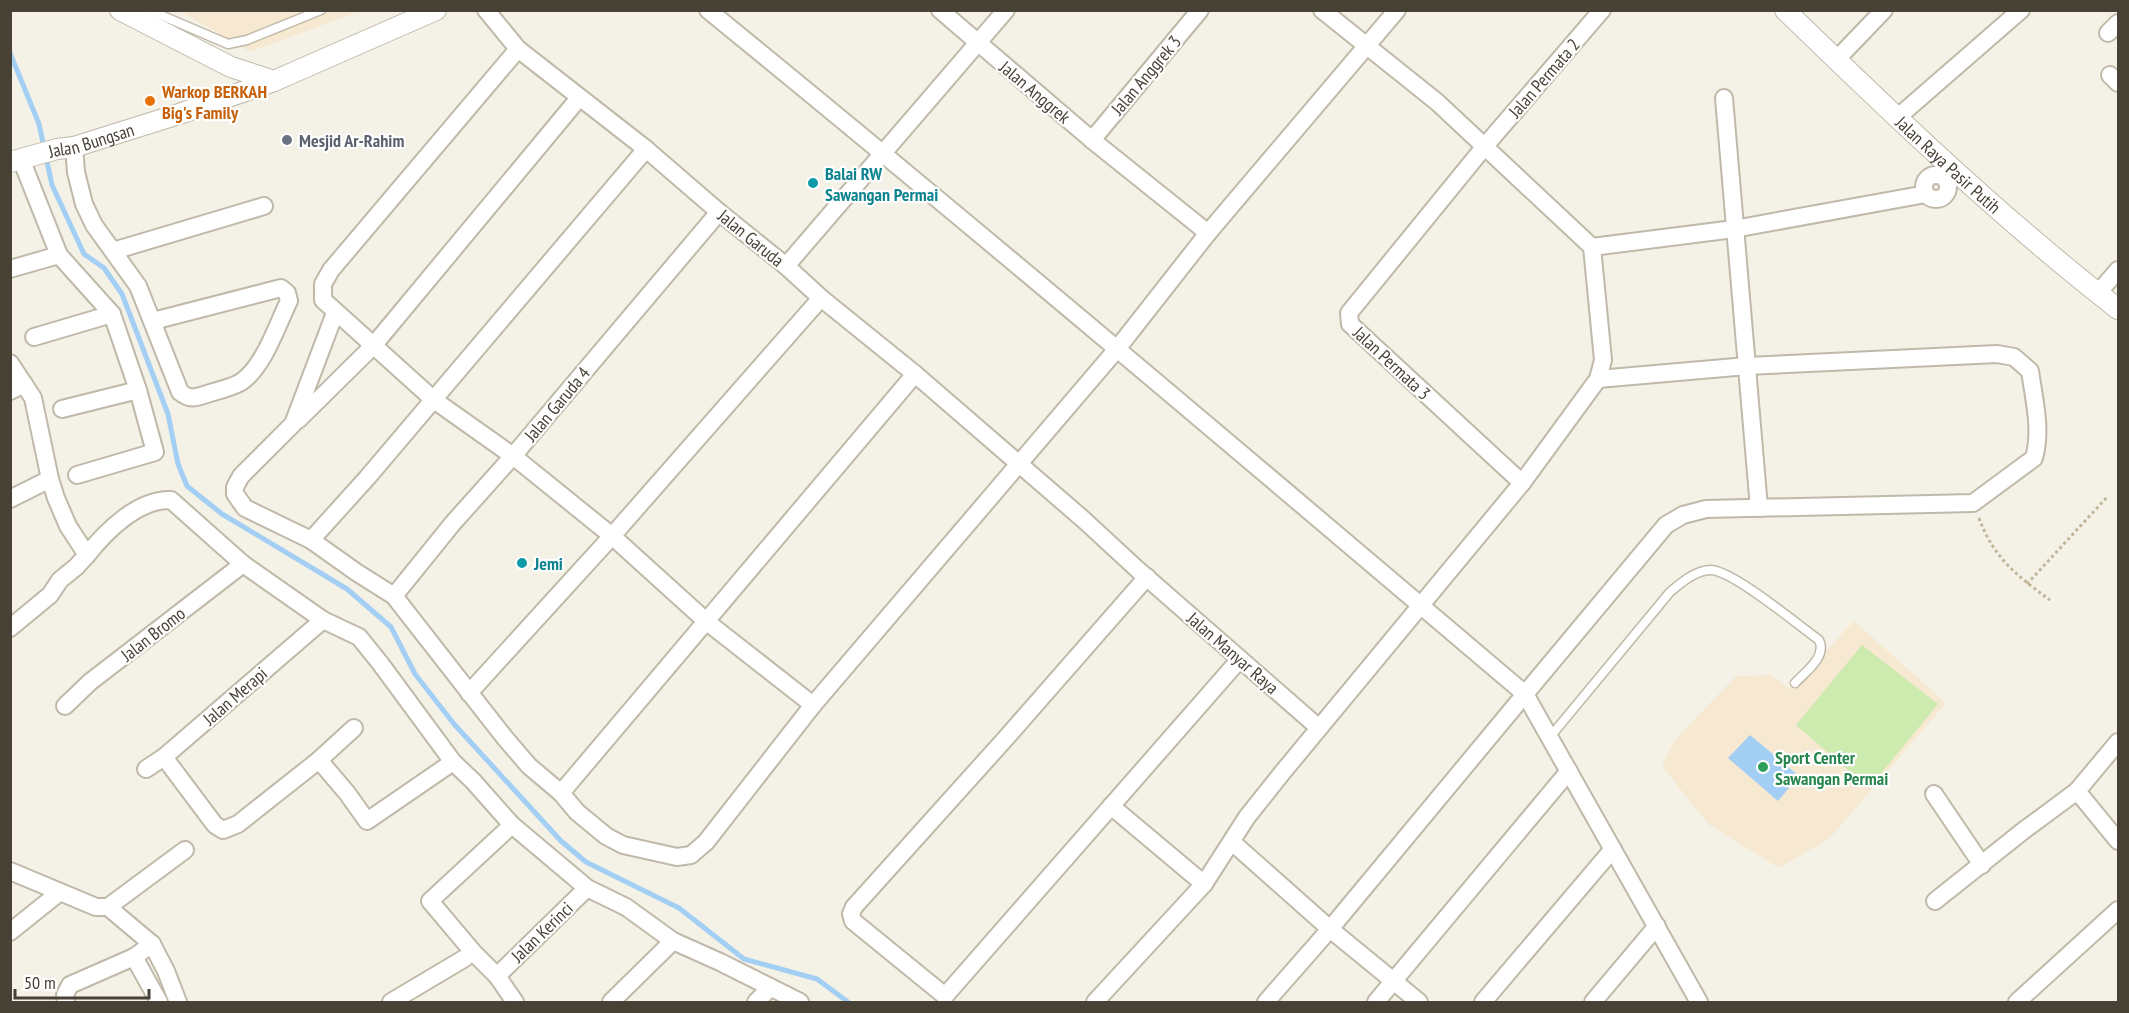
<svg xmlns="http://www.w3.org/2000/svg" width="2129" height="1013" viewBox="0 0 2129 1013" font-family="'PT Sans Narrow',sans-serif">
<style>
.commercial{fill:#f7e8d2}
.green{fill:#cdeaaf}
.water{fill:#a2cff3}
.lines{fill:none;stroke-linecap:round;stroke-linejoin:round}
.stream{stroke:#a2cff3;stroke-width:5}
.service-casing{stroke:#c0b9a9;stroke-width:11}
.minor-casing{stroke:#c0b9a9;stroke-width:20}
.tertiary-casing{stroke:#c0b9a9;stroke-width:22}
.path{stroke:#c2b59a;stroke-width:3;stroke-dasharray:3 3;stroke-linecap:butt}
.service{stroke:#fff;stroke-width:8}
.minor{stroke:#fff;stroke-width:16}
.tertiary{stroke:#fff;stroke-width:20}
.food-dot{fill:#e8710a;stroke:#fff;stroke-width:2}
.worship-dot{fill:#6b7280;stroke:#fff;stroke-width:2}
.culture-dot{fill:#0f9aa8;stroke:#fff;stroke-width:2}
.leisure-dot{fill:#2e9e5b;stroke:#fff;stroke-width:2}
.labels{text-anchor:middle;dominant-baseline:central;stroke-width:4.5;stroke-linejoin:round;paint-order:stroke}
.street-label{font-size:18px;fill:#484136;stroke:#fff}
.food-label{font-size:18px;font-weight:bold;fill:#c56008;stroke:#fff;text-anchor:start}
.worship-label{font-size:18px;font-weight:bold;fill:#5b616d;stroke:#fff;text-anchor:start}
.culture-label{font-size:18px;font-weight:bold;fill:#0d838f;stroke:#fff;text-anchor:start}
.leisure-label{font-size:18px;font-weight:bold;fill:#27864d;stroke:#fff;text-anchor:start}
</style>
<rect width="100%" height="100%" fill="#f4f1e7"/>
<g class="commercial">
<path d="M180 11H360L250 52Z"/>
<path d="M1854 621 1946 703 1830 838 1779 868 1708 824 1662 766 1674 741 1736 676 1770 675 1790 689Z"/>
</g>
<path class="green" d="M1862 645 1938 704 1869 788 1796 725Z"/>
<path class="water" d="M1750 735 1799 776 1778 801 1728 758Z"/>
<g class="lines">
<g class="stream">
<path d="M10 53 39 124 44 147"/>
<path d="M46 157 52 185 84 254 104 268 122 294 168 414 178 464 187 486 222 514 347 589 391 627 415 674 454 724 561 841 586 862 679 908 744 959 817 979 848 1002"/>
</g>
<g class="service-casing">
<g id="service">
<path d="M149 10 228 44 247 40 321 10"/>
<path d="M1550 737 1670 592C1681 583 1694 571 1710 570 1731 569 1798 625 1819 640 1827 657 1806 671 1795 683"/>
</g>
</g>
<g class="minor-casing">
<g id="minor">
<path d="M486 10 518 49 646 149 719 212 786 266 821 298 915 374 1084 520 1137 569 1319 728"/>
<path d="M708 10C984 235 1254 464 1525 694L1330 929 1266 1002"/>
<path d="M940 10 1092 140 1208 233"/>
<path d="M2108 33 2118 23"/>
<path d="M518 49 331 270 323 284V300L434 400 513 456 612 536 707 622 813 705"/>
<path d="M1836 60 1884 10"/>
<path d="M2110 75 2118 83"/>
<path d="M1724 98 1759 508"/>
<path d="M1898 117 2021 10"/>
<path d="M1092 140 1200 10"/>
<path d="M74 147 76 172 84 204 94 225 138 286 180 392C191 401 197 397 210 393 220 390 233 387 241 382 264 367 277 325 289 301L287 293 281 288 153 321"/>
<path d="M21 159 59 255 112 314 138 390 155 452 77 475"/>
<circle cx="1936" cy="187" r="12"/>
<path d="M1592 247 1734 229 1926 194"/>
<path d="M113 251 264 206"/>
<path d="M786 266 1006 10"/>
<path d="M10 269 59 255"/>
<path d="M2098 293 2118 270"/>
<path d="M335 313 293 424 241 476 235 487V494L245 508 311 540 356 572 394 596 505 738 529 766 561 793 577 812 606 836 623 845 677 857 691 855 706 842 813 705 1117 349 1208 233 1397 10"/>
<path d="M34 337 112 314"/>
<path d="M10 363 33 398 50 479 56 498 68 526 87 555C106 531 138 499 171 500L243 564 323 620 359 637 380 663 453 762 473 781 512 825 587 888 626 907 673 941 611 1002"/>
<path d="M1598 379 1747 366 1997 354 2014 357 2030 371C2034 399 2042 430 2034 458L1973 503 1706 509 1683 515 1666 525 1525 694 1699 1002"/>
<path d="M10 391 24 384"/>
<path d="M62 409 138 390"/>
<path d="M298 420 373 346 579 98"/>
<path d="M1522 483 1350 324 1349 313 1485 146 1602 10"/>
<path d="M10 499 50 479"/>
<path d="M311 540 367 478 646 149"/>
<path d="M1147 577 1006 738 854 907 851 914 853 921 945 996 1240 659"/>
<path d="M394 596 453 523 513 456 719 212"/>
<path d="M10 628 50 595 60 580 76 567 87 555"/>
<path d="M469 693 612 536 821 298"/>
<path d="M65 706 90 682 243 564"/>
<path d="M2118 742 2077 791 2118 841"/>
<path d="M164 757 215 825 223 830 238 824 319 760 347 793 367 821 453 762"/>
<path d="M319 760 354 728"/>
<path d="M146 769 164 757 323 620"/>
<path d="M561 793 915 374"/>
<path d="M1934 794 1982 865"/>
<path d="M1111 806 1204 884"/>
<path d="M512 825 430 901 473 952 497 976 515 1002"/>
<path d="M1232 842 1330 929 1419 1002"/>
<path d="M10 871 96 907H108L152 944 166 971 178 1002"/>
<path d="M1935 901 2023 831 2077 791"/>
<path d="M108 907 185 850"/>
<path d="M10 932 60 892"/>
<path d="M673 941 720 962 800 1002"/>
<path d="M134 957 159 1002"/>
<path d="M497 976 587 888"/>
<path d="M66 1002 65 995 70 985 134 957 152 944"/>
<path d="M391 1002 465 958"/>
<path d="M756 1002 770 988"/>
<path d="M1095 1002 1204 884 1247 817 1282 773 1522 483 1598 379 1603 360 1592 247 1437 102 1322 10"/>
<path d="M1376 1002 1569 771"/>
<path d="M1483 1002 1613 849"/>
<path d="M1593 1002 1657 926"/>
<path d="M2017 1002 2118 910"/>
</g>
</g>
<g class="tertiary-casing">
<g id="tertiary">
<path d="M120 10 231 67 274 81"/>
<path id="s1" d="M1785 10C1892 114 2001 218 2118 309"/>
<path id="s2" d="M10 162 57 149 74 147 179 114 274 81 436 10"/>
</g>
</g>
<g class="path">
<path d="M1979 518C1993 557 2017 576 2050 600"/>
<path d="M2027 584 2108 496"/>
</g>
<use href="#service" class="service"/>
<use href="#minor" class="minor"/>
<use href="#tertiary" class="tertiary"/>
</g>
<circle class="food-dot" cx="150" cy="101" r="6"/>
<circle class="worship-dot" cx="287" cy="140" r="6"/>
<g class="culture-dot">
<circle cx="813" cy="183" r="6"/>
<circle cx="522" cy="563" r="6"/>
</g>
<circle class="leisure-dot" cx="1763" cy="767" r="6"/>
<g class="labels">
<g class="street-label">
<text transform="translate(1146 75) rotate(-50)">Jalan Anggrek 3</text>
<text transform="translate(1544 78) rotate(-49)">Jalan Permata 2</text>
<text transform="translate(1035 92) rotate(40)">Jalan Anggrek</text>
<text stroke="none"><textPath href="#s2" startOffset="84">Jalan Bungsan</textPath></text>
<text stroke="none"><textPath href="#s1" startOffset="225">Jalan Raya Pasir Putih</textPath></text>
<text transform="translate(751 238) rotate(39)">Jalan Garuda</text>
<text transform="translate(1392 363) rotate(43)">Jalan Permata 3</text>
<text transform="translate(557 404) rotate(-50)">Jalan Garuda 4</text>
<text transform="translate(153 634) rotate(-38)">Jalan Bromo</text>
<text transform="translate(1233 653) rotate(41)">Jalan Manyar Raya</text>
<text transform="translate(235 696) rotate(-41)">Jalan Merapi</text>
<text transform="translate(542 932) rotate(-44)">Jalan Kerinci</text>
</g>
<g class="food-label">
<text x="162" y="91">Warkop BERKAH<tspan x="162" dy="21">Big's Family</tspan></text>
</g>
<g class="worship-label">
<text x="299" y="140">Mesjid Ar-Rahim</text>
</g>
<g class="culture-label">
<text x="825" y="173">Balai RW<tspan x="825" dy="21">Sawangan Permai</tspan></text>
<text x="534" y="563">Jemi</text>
</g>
<g class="leisure-label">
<text x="1775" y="757">Sport Center<tspan x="1775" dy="21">Sawangan Permai</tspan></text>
</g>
</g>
<rect width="2129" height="1013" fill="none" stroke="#484136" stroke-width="24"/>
<path d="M15 989v9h134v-9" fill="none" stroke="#484136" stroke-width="3"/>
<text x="24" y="989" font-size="18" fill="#484136" stroke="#ffffff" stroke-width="4.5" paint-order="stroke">50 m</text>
</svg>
